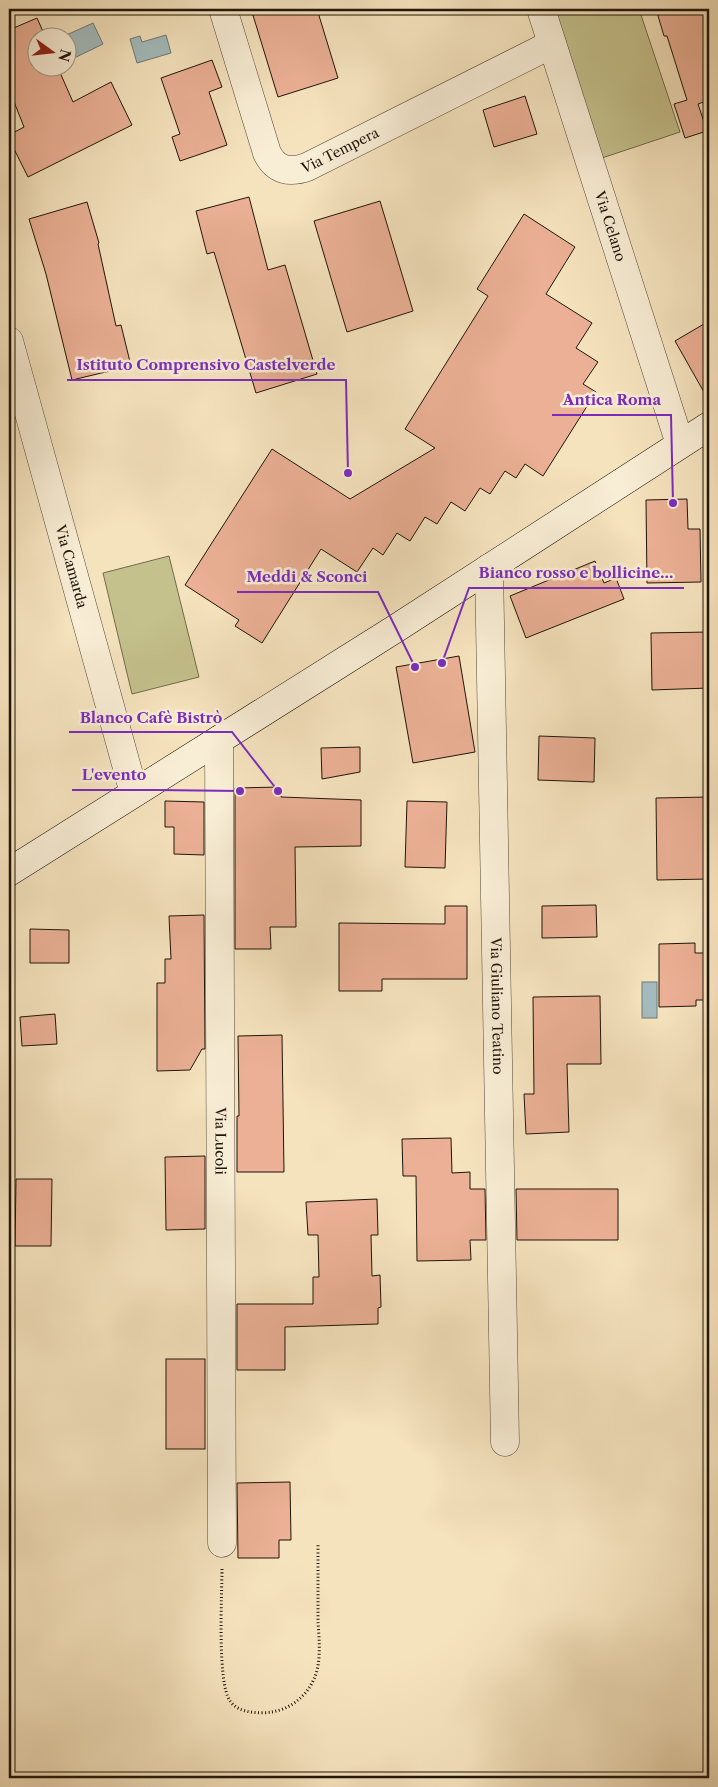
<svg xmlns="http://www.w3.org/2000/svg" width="718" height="1787" viewBox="0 0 718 1787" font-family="'Libre Caslon Text',serif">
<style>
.green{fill:#c4c18c;stroke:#726b4a}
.water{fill:#a3bbbd;stroke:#6e7975}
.building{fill:#ebb095;stroke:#1f1508}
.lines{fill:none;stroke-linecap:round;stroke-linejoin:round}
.street-casing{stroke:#544836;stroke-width:29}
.secondary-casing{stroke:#1f1508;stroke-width:29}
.path{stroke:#1f1508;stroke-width:3;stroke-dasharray:1 2.5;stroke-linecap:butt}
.street{stroke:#f8edd5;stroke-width:28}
.secondary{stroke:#f8edd5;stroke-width:28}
.labels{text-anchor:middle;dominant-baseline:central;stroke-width:5;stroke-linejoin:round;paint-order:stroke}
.street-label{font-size:14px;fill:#1f1508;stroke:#f8edd5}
.leader{fill:none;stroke:#7b2cbf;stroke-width:2}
.callout-dot{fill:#7b2cbf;stroke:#f8edd5;stroke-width:2}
.callout-label{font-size:15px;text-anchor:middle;font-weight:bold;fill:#7b2cbf;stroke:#f8edd5;stroke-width:5;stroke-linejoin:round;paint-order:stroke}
</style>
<rect width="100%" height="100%" fill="#f5e3be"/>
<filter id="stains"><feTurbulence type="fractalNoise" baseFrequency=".004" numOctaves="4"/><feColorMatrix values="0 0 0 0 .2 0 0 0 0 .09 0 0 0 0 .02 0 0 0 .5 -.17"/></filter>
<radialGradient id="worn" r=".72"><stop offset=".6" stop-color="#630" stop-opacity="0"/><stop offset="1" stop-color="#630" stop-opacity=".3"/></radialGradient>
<g class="green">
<path d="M551 9H639L680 132 602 158Z"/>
<path d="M169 556 199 677 132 694 103 573Z"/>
</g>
<g class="water">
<path d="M93 23 103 44 68 61V38L62 37Z"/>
<path d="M166 35 171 53 137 63 130 39 140 36 142 42Z"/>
<rect x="642" y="982" width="15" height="36"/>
</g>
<g class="building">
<path d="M264 9H317L338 78 278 97 252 12Z"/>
<path d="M656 9H709V100L698 104 707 131 685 138 674 104 687 100 667 36H664Z"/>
<path d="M37 18 46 38H38V68H58L73 102 111 82 132 125 28 177 9 139V135L24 127 9 89V30Z"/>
<path d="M212 60 222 87 209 92 227 145 180 161 172 137 180 134 161 78Z"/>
<path d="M525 96 537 134 494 147 483 110Z"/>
<path d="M249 197 268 270 285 265 317 374 256 393 214 252 207 254 196 211Z"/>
<path d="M380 201 413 311 347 332 314 221Z"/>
<path d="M87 202 99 243 98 244 116 326 121 325 131 366 72 380 46 274 29 219Z"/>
<path d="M524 214 575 247 546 294 592 323 576 348 598 362 583 384 596 392 543 476 525 464 516 478 505 471 490 494 480 488 465 511 451 502 437 524 425 517 410 541 397 533 383 555 373 548 357 572 321 549 262 643 235 626 239 620 185 585 272 449 350 499 435 448 405 429 488 296 477 289Z"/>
<path d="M709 321V401L675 341Z"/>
<path d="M687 499 688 529H700L701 582 647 583 646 500Z"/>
<path d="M595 561 604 583 616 578 624 599 526 638 510 596Z"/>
<path d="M709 632V688L652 690 651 633Z"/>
<path d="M459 656 475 752 413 763 396 667Z"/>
<path d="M539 736 595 738 594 782 538 780Z"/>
<path d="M360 747V772L322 779 321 748Z"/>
<path d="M281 787V797L361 800V846L295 847 296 927H270L271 949H235V788Z"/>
<path d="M709 797V879L657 880 656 798Z"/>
<path d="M165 801 204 802V855L174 854V827H165Z"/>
<path d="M407 801 447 802 445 868 405 867Z"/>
<path d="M596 905 597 937 542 938V906Z"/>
<path d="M445 906H467V979H382V991H339V923L445 924Z"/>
<path d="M204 915 205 1049H202L190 1070 157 1071V983H165V959H171L169 916Z"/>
<path d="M30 929 69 930V963H30Z"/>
<path d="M695 943V953H709V1000H696V1006L659 1007V944Z"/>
<path d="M600 996 601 1064H567L569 1132 526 1134 524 1094H534L533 997Z"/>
<path d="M55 1014 57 1044 22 1046 20 1017Z"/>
<path d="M282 1035 284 1172H237V1116H239L238 1036Z"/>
<path d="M451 1138 452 1173 470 1172V1189H485L486 1240H470L471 1260 417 1261 416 1176H403L402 1139Z"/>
<path d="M205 1156V1229L166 1230 165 1157Z"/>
<path d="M16 1179H52L51 1246H15Z"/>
<path d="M516 1189H618V1240H517Z"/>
<path d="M377 1199 378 1235H371L372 1276 380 1275 381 1307 378 1308V1324L285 1327V1370H237V1304H313V1277H319L318 1235H308L306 1202Z"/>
<rect x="166" y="1359" width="39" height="90"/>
<path d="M290 1482 291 1540H279V1558H238L237 1483Z"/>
</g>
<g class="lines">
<g class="street-casing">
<g id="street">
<path id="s1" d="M223 9 267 153C276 171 290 173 307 167L552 44"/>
<path id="s2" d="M541 9 680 444"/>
<path id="s3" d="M9 341 134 793"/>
<path id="s4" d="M489 568 505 1442"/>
<path id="s5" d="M219 740 222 1543"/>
</g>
</g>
<g class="secondary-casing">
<path id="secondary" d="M9 872 395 629 709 426"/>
</g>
<path class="path" d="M222 1569C222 1595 217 1682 230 1701 238 1713 259 1714 272 1712 289 1709 305 1698 313 1681 322 1664 319 1640 318 1621 318 1596 318 1571 318 1545"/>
<use href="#street" class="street"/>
<use href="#secondary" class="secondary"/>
</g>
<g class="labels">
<g class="street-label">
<text stroke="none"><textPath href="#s1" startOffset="235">Via Tempera</textPath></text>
<text stroke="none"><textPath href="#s2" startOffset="228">Via Celano</textPath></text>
<text stroke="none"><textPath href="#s3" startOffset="234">Via Camarda</textPath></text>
<text stroke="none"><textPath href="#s4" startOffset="438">Via Giuliano Teatino</textPath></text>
<text stroke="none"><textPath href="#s5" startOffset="401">Via Lucoli</textPath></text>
</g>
</g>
<path class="leader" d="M348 473L346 380H67M673 503L671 415H552M442 663L469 588H684M415 667L378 592H237M278 791L232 732H69M240 791L157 790H72"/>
<g class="callout-dot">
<circle cx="348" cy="473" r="5"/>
<circle cx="673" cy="503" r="5"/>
<circle cx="442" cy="663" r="5"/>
<circle cx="415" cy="667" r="5"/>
<circle cx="278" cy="791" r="5"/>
<circle cx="240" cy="791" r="5"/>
</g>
<g class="callout-label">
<text x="206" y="370">Istituto Comprensivo Castelverde</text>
<text x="612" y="405">Antica Roma</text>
<text x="576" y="578">Bianco rosso e bollicine…</text>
<text x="307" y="582">Meddi &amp; Sconci</text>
<text x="151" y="723">Blanco Cafè Bistrò</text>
<text x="114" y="780">L'evento</text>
</g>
<rect width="718" height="1787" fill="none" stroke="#f5e3be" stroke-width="30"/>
<rect x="10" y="10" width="698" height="1767" fill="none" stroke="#1f1508" stroke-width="2.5"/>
<rect x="15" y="15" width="688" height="1757" fill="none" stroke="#1f1508"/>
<g transform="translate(52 52) rotate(105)"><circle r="24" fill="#f8edd5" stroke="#a19783"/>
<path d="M0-4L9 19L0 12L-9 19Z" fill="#8f2418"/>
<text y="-8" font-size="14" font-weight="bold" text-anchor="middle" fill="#1f1508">N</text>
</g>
<rect width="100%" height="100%" filter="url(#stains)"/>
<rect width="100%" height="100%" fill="url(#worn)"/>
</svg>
